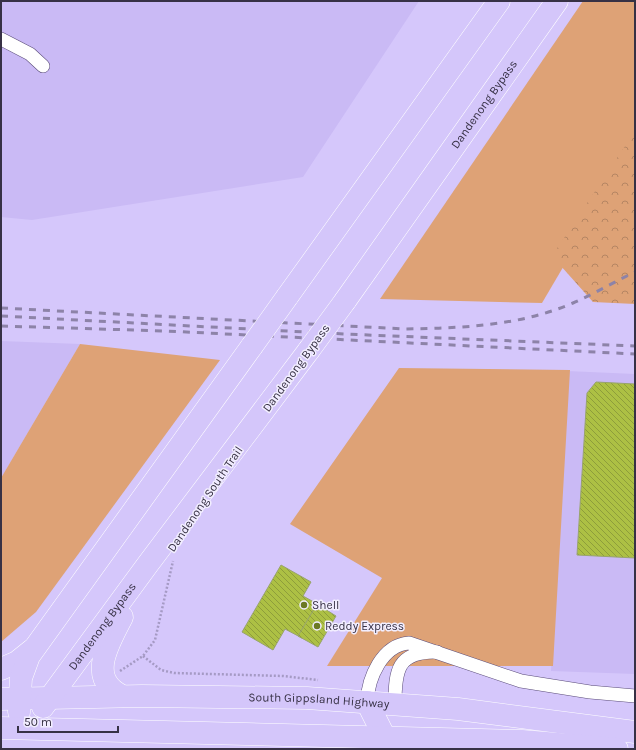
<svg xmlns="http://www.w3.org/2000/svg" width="636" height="750" viewBox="0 0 636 750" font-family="Karla,sans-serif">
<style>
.built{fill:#cabaf5}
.grass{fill:#dea276}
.forest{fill:url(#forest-crowns)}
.building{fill:url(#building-back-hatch);stroke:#98a36e}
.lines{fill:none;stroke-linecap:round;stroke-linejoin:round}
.street-casing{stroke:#5a4c79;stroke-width:14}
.highway-casing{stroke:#fff;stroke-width:23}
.path{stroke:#a59ac4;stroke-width:2.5;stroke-dasharray:2 2;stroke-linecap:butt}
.street{stroke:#fff;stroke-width:13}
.highway{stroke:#d4c6fa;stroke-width:22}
.rail{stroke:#8d83a8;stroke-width:3;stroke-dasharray:7 7;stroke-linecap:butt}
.highway-bridge-casing{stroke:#fff;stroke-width:23;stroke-linecap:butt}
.highway-bridge{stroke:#d4c6fa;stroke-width:22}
.poi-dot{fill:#6c7925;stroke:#f2eeff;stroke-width:1.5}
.labels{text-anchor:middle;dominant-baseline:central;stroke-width:3;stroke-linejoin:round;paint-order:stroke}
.street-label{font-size:12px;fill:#373145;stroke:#f2eeff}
.poi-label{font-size:12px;fill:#373145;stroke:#f2eeff;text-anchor:start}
</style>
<defs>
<pattern id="forest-crowns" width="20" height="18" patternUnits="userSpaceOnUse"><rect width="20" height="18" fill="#dea276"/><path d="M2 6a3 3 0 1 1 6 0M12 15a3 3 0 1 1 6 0" fill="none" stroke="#b58563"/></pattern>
<pattern id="building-back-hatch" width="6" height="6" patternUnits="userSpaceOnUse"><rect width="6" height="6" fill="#adc044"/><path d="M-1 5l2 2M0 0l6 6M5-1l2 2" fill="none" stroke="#8e9d3b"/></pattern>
</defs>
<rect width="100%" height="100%" fill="#d5c7fb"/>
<g class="built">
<path d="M1 1H419L303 177 32 220 1 217Z"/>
<path d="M1 341 80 344 1 478Z"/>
<path d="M567 371 635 374V674L551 671Z"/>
</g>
<g class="grass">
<path d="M583 1H635V145L542 303 380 299Z"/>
<path d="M80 344 220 360 36 612 1 642V478Z"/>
<path d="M399 368 570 370 553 666H327L382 578 290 524Z"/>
</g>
<path class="forest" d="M635 131V304L593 302 552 256Z"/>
<g class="building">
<path d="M596 382 635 384V558L577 555 587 393Z"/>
<path d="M281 565 311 582 303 596 321 606 302 638 285 629 273 650 242 632Z"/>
<path d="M317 604 336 616 318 647 298 636Z"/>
</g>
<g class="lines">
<g class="street-casing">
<g id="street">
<path d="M1 39 30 54 43 66"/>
<path d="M367 702C368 678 382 645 409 643L521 681 590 692 635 696"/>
<path d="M395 704C395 671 397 651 437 652"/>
</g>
</g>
<g class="highway-casing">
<g id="highway">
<path d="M287 297 499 1"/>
<path id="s1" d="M345 301 557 1"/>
<path d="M122 617C109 643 86 678 122 696"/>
<path d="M1 669 17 662 32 650"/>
<path id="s2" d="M1 699 142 696 307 698 458 709 635 732"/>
<path d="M367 702 385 738"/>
<path id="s3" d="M43 707 148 564 309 350"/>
<path d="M19 712 21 678 29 656 252 346"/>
<path d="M1 728 522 741 617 749"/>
</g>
</g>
<g class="path">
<path d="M143 656 161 670 174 673 283 676 318 680"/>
<path d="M120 671 143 656 155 640 173 561"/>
</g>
<use href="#street" class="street"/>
<use href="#highway" class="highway"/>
<g class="rail">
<path d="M1 308 405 329C462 328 520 326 573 303 594 294 614 282 635 272"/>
<path d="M1 316 344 334 635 346"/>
<path d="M1 326 166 331 635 354"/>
</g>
<g class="highway-bridge-casing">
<g id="highway-bridge">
<path d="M252 346 287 297"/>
<path d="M309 350 345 301"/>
</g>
</g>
<use href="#highway-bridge" class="highway-bridge"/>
</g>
<g class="poi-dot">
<circle cx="304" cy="605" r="4"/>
<circle cx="317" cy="626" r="4"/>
</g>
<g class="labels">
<g class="street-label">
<text stroke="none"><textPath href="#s1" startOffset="241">Dandenong Bypass</textPath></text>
<text transform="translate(296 368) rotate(-54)">Dandenong Bypass</text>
<text transform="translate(205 499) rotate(-56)">Dandenong South Trail</text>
<text stroke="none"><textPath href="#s3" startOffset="100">Dandenong Bypass</textPath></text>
<text stroke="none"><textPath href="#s2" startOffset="318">South Gippsland Highway</textPath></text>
</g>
<g class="poi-label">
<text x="312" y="605">Shell</text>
<text x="325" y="626">Reddy Express</text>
</g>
</g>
<rect width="636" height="750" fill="none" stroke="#373145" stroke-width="4"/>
<path d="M18 726v6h100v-6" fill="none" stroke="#373145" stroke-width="2"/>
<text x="24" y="726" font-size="12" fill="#373145" stroke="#f2eeff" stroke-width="3" paint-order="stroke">50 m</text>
</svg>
